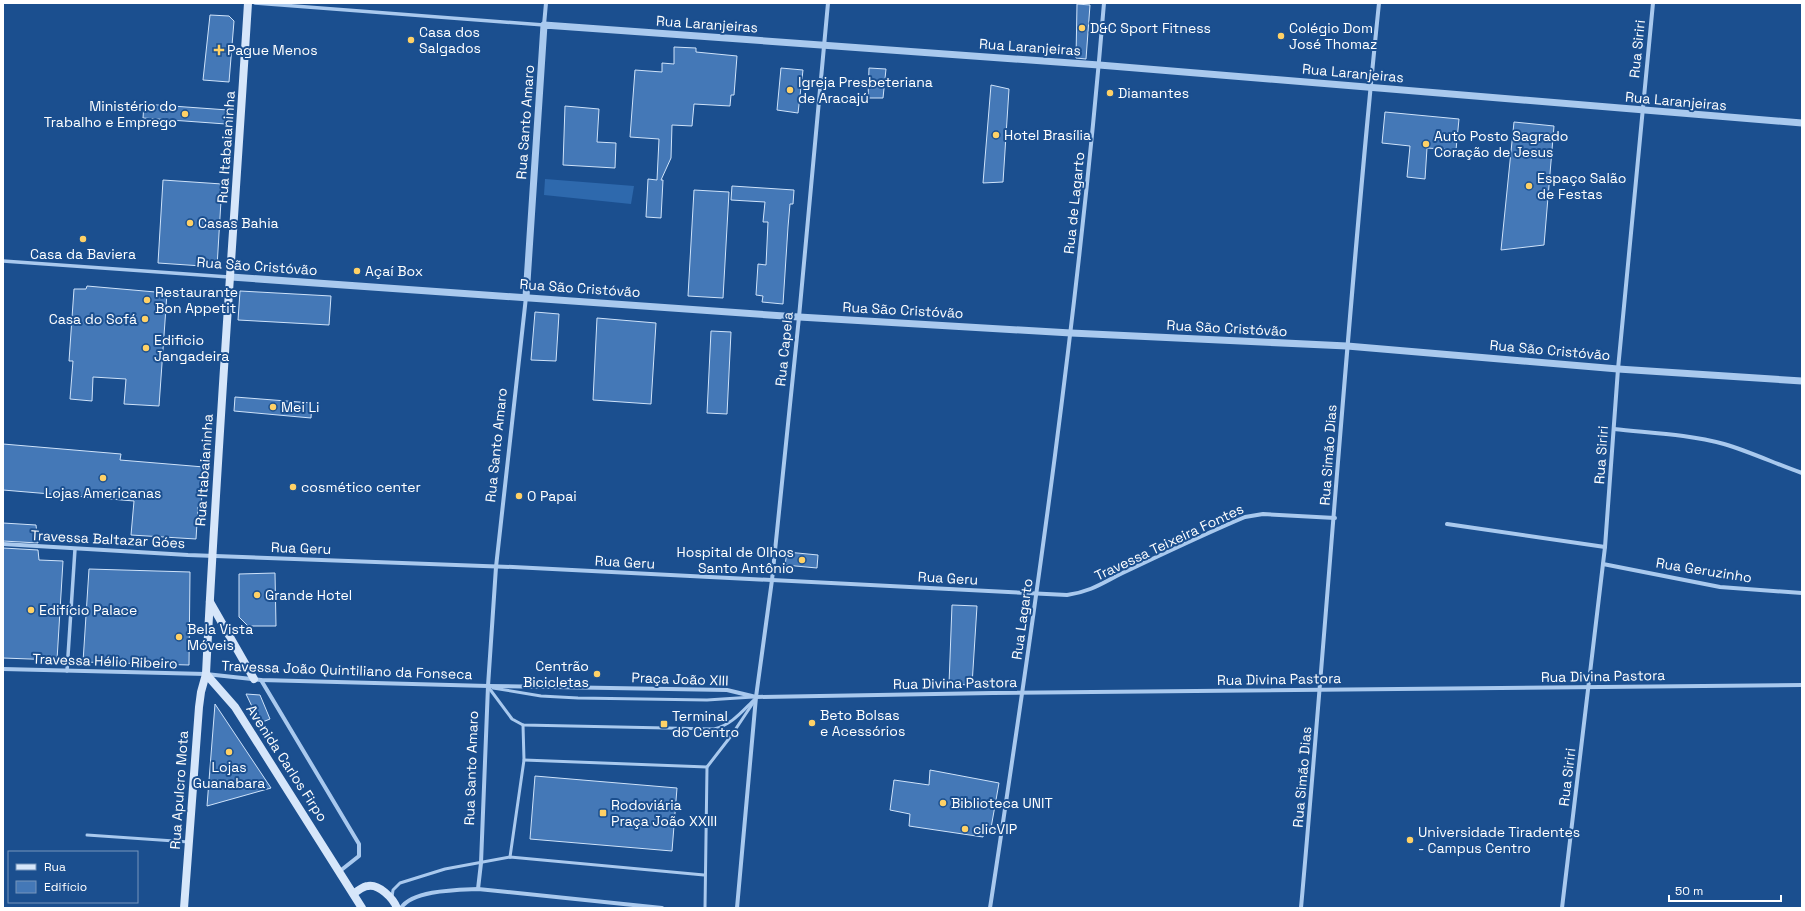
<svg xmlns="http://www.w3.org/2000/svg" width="1805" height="911" viewBox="0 0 1805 911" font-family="'Space Grotesk',sans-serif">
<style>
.green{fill:#2e69ad}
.building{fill:#4478b7;stroke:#cfe3fa}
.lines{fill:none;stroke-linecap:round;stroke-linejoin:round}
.service{stroke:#a9c9ee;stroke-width:3}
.pedestrian{stroke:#a9c9ee;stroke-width:3.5}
.minor{stroke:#a9c9ee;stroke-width:4}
.tertiary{stroke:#a9c9ee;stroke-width:7}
.secondary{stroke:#d6e6fa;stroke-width:8}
.poi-dot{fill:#ffd166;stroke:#1b4f8f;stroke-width:1.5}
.labels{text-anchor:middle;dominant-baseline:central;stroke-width:4;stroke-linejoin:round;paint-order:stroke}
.street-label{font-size:14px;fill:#fff;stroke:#1b4f8f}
.poi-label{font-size:14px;fill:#fff;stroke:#1b4f8f;text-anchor:start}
</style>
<rect width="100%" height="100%" fill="#1b4f8f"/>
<path class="green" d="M545 179 634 186 631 204 544 195Z"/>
<g class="building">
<path d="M1077 4 1090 5 1086 59 1076 58Z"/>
<path d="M210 15 229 16 234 21 229 82 203 80Z"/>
<path d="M674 47 696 48V52L737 56 734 95H731L730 106 694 104 692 126 672 125 671 158 661 180H663L661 218 646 217 648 179 657 180 659 139 630 137 635 70 662 72V63L674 64Z"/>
<path d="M781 68 803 70 798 113 777 110Z"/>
<path d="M869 68 886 69 883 98H868Z"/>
<path d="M991 85 1009 89 1003 182 983 183Z"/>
<path d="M144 104 228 110 226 124 143 118Z"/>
<path d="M565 106 599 109 597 142 616 143 615 168 563 165Z"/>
<path d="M1385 112 1459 119 1456 150 1427 148 1425 179 1407 177 1410 146 1382 143Z"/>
<path d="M1514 122 1554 126 1544 245 1501 250Z"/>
<path d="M163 180 222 184 217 267 158 263Z"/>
<path d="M732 186 794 190 793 204H790L788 227 783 304 762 302 763 296 756 295 758 264 766 265 768 222H763L765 202 731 200Z"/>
<path d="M694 190 729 192 723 298 688 296Z"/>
<path d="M87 286 167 293 159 406 124 404 126 379 93 377 92 401 70 399 73 361H69L74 289H86Z"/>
<path d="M240 291 331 296 329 325 238 320Z"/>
<path d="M535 312 559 314 556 361 531 360Z"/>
<path d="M597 318 656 323 651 404 593 400Z"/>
<path d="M711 331 731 332 727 414 707 413Z"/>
<path d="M235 397 312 403 311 418 234 411Z"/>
<path d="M3 444 121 454 120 460 204 467 201 507H198L196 539 131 535 134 501 3 490Z"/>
<path d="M3 523 36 525 38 543 3 541Z"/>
<path d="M3 548 38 550 39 560 63 561 57 660 3 658Z"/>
<path d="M787 552 818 555 817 568 785 565Z"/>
<path d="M89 569 190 572 189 665 83 662Z"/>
<path d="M275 573 276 626H248L239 617V574Z"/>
<path d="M952 605 977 606 972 685 949 684Z"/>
<path d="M246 694 260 695 270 719 260 723Z"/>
<path d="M215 704 271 788 207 806Z"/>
<path d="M930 770 999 783 991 828H984L983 837 909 826 910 814 890 810 894 780 929 785Z"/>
<path d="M535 776 677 788 672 851 530 839Z"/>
</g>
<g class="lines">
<g class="service">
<path d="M489 688 512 719 523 725 714 729C732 725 743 710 756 698"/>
<path d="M493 688 541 696 578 698 707 700 753 697"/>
<path d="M524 760 707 767"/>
<path d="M87 835 189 842"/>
<path d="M510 857 524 760 523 725"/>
<path d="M392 897 393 890 400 883 445 869 510 857 704 875"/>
<path d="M705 908 707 767 731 736 753 703"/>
</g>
<g class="pedestrian">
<path d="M255 3 544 25"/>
<path d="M3 261 229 277"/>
<path d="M67 671 75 549"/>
</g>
<g class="minor">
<path d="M544 25 546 3"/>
<path d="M1614 429C1650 433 1688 434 1724 444 1751 452 1776 464 1802 473"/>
<path d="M1447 524 1605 547"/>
<path d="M3 544 188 555 513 567 1067 595C1095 591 1106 580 1131 569 1169 551 1207 533 1245 517L1263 514 1335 518"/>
<path d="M1603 564 1720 587 1802 593"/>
<path d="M3 669 206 674 261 680 488 686 727 690 756 697 993 693 1802 685"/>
<path d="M261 680 359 844V856L340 871"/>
<path d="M478 889 481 863 488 686 496 567 526 297"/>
<path d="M401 908C413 890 457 890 478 889L662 908"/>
<path d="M737 908 756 697 772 580 799 317 828 3"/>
<path d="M990 908C1036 607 1079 306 1104 3"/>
<path d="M1301 908C1328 606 1348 304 1379 3"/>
<path d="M1562 908 1605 547 1618 369 1653 3"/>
</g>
<g class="tertiary">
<path d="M231 277 799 317 1071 333 1347 346 1618 369 1802 381"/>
<path d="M526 297 544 25 1099 65 1802 123"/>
</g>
<g class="secondary">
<path d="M210 602 254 679"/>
<path d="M206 674 235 707 362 908"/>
<path d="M354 893C358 891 363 886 368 886 379 884 393 898 397 908"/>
<path d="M184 908 199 707 201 692 206 674C217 450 234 227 248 3"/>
</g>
</g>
<g class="poi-dot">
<circle cx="1082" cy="28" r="4"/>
<circle cx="1281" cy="36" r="4"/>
<circle cx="411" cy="40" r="4"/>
<path d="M217 44h4v4h4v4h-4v4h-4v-4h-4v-4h4z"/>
<circle cx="790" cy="90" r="4"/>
<circle cx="1110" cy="93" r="4"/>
<circle cx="185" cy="114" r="4"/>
<circle cx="996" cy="135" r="4"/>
<circle cx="1426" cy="144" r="4"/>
<circle cx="1529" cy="186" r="4"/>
<circle cx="190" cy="223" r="4"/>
<circle cx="83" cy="239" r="4"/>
<circle cx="357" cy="271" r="4"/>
<circle cx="147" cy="300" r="4"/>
<circle cx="145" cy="319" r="4"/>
<circle cx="146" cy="348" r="4"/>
<circle cx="273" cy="407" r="4"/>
<circle cx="103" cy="478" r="4"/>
<circle cx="293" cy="487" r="4"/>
<circle cx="519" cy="496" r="4"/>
<circle cx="802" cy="560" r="4"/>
<circle cx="257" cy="595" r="4"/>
<circle cx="31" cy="610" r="4"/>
<circle cx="179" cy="637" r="4"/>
<circle cx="597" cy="674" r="4"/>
<circle cx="812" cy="723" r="4"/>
<rect x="660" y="720" width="8" height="8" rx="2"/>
<circle cx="229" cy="752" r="4"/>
<circle cx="943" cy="803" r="4"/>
<rect x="599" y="809" width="8" height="8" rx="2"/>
<circle cx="965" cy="829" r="4"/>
<circle cx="1410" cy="840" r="4"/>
</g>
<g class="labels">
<g class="street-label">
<text transform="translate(707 24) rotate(4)">Rua Laranjeiras</text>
<text transform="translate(1030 47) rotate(4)">Rua Laranjeiras</text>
<text transform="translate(1637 49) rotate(-84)">Rua Siriri</text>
<text transform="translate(1353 73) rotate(5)">Rua Laranjeiras</text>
<text transform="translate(1676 101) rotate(5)">Rua Laranjeiras</text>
<text transform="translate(525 122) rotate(-86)">Rua Santo Amaro</text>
<text transform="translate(226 147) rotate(-86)">Rua Itabaianinha</text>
<text transform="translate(1074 203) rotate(-84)">Rua de Lagarto</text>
<text transform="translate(257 266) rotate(4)">Rua São Cristóvão</text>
<text transform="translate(580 288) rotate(4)">Rua São Cristóvão</text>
<text transform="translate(903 310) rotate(3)">Rua São Cristóvão</text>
<text transform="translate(1227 328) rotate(3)">Rua São Cristóvão</text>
<text transform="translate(784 349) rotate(-84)">Rua Capela</text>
<text transform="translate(1550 350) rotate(5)">Rua São Cristóvão</text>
<text transform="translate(496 445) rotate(-84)">Rua Santo Amaro</text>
<text transform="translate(1328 455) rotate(-86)">Rua Simão Dias</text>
<text transform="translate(1601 455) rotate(-86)">Rua Siriri</text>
<text transform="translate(204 470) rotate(-86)">Rua Itabaianinha</text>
<text transform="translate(108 539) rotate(3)">Travessa Baltazar Góes</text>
<text transform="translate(1169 542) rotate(-25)">Travessa Teixeira Fontes</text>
<text transform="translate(301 548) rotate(2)">Rua Geru</text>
<text transform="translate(625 562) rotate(3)">Rua Geru</text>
<text transform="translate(1704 570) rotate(9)">Rua Geruzinho</text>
<text transform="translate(948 578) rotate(3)">Rua Geru</text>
<text transform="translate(1022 619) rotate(-82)">Rua Lagarto</text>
<text transform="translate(105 661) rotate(2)">Travessa Hélio Ribeiro</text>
<text transform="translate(347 670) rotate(2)">Travessa João Quintiliano da Fonseca</text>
<text transform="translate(1603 676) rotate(-1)">Rua Divina Pastora</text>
<text transform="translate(680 679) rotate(2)">Praça João XIII</text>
<text transform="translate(1279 679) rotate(-1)">Rua Divina Pastora</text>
<text transform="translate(955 683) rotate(-1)">Rua Divina Pastora</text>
<text transform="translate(287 763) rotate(57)">Avenida Carlos Firpo</text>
<text transform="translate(471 768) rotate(-88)">Rua Santo Amaro</text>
<text transform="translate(1302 777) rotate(-85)">Rua Simão Dias</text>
<text transform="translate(1567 777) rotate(-83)">Rua Siriri</text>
<text transform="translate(179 790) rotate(-86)">Rua Apulcro Mota</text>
</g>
<g class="poi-label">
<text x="1090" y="28">D&amp;C Sport Fitness</text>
<text x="1289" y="28">Colégio Dom<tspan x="1289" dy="16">José Thomaz</tspan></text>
<text x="419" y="32">Casa dos<tspan x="419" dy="16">Salgados</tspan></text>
<text x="227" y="50">Pague Menos</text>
<text x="798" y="82">Igreja Presbeteriana<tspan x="798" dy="16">de Aracajú</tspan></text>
<text x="1118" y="93">Diamantes</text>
<text x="177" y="106" text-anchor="end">Ministério do<tspan x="177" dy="16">Trabalho e Emprego</tspan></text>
<text x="1004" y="135">Hotel Brasília</text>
<text x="1434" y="136">Auto Posto Sagrado<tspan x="1434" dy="16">Coração de Jesus</tspan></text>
<text x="1537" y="178">Espaço Salão<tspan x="1537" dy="16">de Festas</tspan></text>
<text x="198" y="223">Casas Bahia</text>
<text x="83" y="254" text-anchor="middle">Casa da Baviera</text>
<text x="365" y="271">Açaí Box</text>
<text x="155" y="292">Restaurante<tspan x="155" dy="16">Bon Appetit</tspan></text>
<text x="137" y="319" text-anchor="end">Casa do Sofá</text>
<text x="154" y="340">Edificio<tspan x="154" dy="16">Jangadeira</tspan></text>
<text x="281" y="407">Mei Li</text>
<text x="301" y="487">cosmético center</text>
<text x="103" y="493" text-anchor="middle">Lojas Americanas</text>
<text x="527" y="496">O Papai</text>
<text x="794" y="552" text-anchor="end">Hospital de Olhos<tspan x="794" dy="16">Santo Antônio</tspan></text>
<text x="265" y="595">Grande Hotel</text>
<text x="39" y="610">Edifício Palace</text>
<text x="187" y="629">Bela Vista<tspan x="187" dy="16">Móveis</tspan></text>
<text x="589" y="666" text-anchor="end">Centrão<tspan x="589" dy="16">Bicicletas</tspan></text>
<text x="820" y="715">Beto Bolsas<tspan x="820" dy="16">e Acessórios</tspan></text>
<text x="672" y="716">Terminal<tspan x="672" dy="16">do Centro</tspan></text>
<text x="229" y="767" text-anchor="middle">Lojas<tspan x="229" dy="16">Guanabara</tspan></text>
<text x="951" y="803">Biblioteca UNIT</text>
<text x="611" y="805">Rodoviária<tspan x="611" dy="16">Praça João XXIII</tspan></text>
<text x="973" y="829">clicVIP</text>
<text x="1418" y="832">Universidade Tiradentes<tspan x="1418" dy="16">- Campus Centro</tspan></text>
</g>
</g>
<rect width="1805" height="911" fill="none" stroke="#ffffff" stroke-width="8"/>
<rect x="8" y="851" width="130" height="52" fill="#1b4f8f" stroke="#7695bc"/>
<rect x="16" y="864" width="20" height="6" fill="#d6e6fa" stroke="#7695bc"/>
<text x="44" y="871" font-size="12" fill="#ffffff">Rua</text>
<rect x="16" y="881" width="20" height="12" fill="#4478b7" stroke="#7695bc"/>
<text x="44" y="891" font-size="12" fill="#ffffff">Edifício</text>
<path d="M1669 895v6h112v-6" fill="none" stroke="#ffffff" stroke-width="2"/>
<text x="1675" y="895" font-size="12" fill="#ffffff" stroke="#1b4f8f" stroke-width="3" paint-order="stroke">50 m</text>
</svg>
